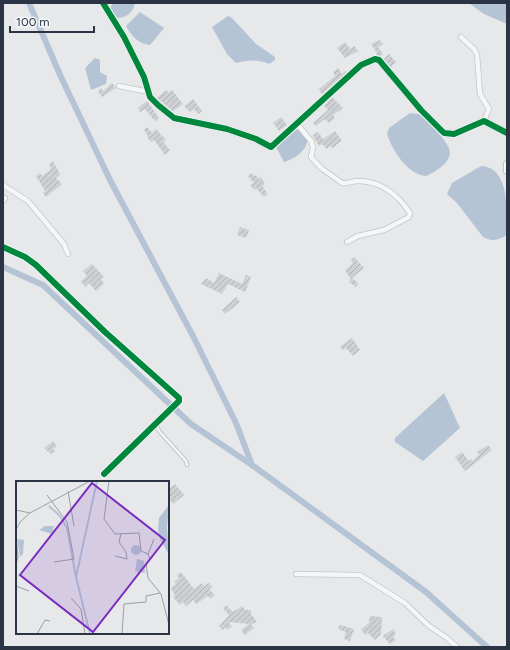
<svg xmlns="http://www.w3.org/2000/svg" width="510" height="650" viewBox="0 0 510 650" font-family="Figtree,sans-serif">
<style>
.water{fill:#b4c4d5}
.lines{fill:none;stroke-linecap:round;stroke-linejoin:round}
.canal{stroke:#b4c4d5;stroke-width:6}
.building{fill:url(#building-hatch)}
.service-casing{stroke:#c4c6c8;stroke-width:4.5}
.minor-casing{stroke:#c4c6c8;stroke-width:6}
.tertiary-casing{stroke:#c4c6c8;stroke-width:8}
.service{stroke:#f5f6f7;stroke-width:2.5}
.minor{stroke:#f5f6f7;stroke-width:4.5}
.tertiary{stroke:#f5f6f7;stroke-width:6}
.cycleway-casing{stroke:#f4f6f9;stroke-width:8}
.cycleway{stroke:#00873e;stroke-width:6}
.inset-river{fill:none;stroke:#b4c4d5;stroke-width:2}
.inset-road{fill:none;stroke:#9ba0a8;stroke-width:1}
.view{fill:#7b2cbf;fill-opacity:0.15;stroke:#7b2cbf;stroke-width:2}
.inset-edge{fill:none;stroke:#2b3445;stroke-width:2}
</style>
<defs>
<pattern id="building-hatch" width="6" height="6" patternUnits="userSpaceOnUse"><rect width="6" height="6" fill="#ced0d3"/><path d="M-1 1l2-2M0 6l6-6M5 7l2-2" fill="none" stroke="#b1b3b6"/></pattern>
</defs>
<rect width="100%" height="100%" fill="#e6e8ea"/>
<g class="water">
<path d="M114 3H135C133 12 128 17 118 18L111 11V6Z"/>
<path d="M469 3H507V24L484 14Z"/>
<path d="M140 12 164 28 150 45C138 44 131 35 126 26Z"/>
<path d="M228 16 232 18 256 44 275 57V60L269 64C258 59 247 60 236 63L227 54 212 27Z"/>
<path d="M95 58 100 60V72L107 76 106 84 91 90 85 68Z"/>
<path d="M410 113C414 114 419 113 422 116 429 121 451 145 450 153 449 164 435 172 426 176 408 175 392 150 387 134L389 128Z"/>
<path d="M296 129C321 138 299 158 284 162L276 147Z"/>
<path d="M481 166C510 167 507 212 507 235 499 240 492 242 483 237L457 203 447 194 452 183Z"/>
<path d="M444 393 460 428 423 461 395 442V438Z"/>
</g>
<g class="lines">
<g class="canal">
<path d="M29 3 61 77 111 182 193 336 236 423 252 465 426 592 487 647"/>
<path d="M3 267 43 285 191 424 252 465"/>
</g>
</g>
<g class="building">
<path d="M380 40 383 44 378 47 383 54 381 56 376 55 377 53 371 44Z"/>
<path d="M345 42 350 49 354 46 358 51 345 58 337 48Z"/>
<path d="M389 54 396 62 391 67 384 59Z"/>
<path d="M338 68 342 74 345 71 347 72 322 94 319 89 335 76 333 72Z"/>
<path d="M112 83 116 88 102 97 98 91 101 88 103 91Z"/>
<path d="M166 90 169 93 172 90 183 104 173 111 157 98Z"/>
<path d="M332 97 343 108 333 115 335 118 329 123 325 119 316 126 313 123 328 110 324 106Z"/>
<path d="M193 99 202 111 198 114 194 109 190 112 184 106Z"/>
<path d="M147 101 159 118 155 121 145 109 140 112 138 108Z"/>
<path d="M281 117 287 125 279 131 273 123Z"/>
<path d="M147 127 152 133 156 129 166 140 163 142 170 150 165 155 154 140 151 142 147 137 148 136 144 130Z"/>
<path d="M335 131 342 141 332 148 330 146 327 149 322 144 319 146 314 138 313 135 318 132 323 139Z"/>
<path d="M53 161 60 174 56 178 62 184 46 197 43 193 45 191 36 176 40 173 42 176 50 170 51 168 49 165Z"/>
<path d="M251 173 254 176 256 175 259 179 261 177 265 184 262 186 268 194 264 197 256 188 254 190 250 185 254 183 248 176Z"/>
<path d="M240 227 249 230 246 238 237 235Z"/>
<path d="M354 257 364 268 352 278 358 283 356 287 349 282 351 279 345 271 353 263 351 261Z"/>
<path d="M92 264 104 277 101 279 104 284 96 291 89 283 85 287 81 281 87 276 83 271Z"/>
<path d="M219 273 242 284 246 275 251 277 245 292 228 284 222 294 201 284 206 278 214 283Z"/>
<path d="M236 297 240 302 225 314 222 310Z"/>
<path d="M352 338 360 350 353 356 346 348 343 350 340 347Z"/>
<path d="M53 441 57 446 53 449 55 451 51 454 44 448Z"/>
<path d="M488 445 492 450 487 454 465 471 455 457 462 452 469 461 471 459 473 461 479 455 477 452Z"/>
<path d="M175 484 184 495 173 504 168 497V490Z"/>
<path d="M181 572 194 589 202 583 204 586 209 583 212 587 209 589 215 595 210 599 208 596 196 604 193 600 186 606 183 602 180 605 173 597 175 595 171 588 176 584 174 582 179 578 177 575Z"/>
<path d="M226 605 233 612 242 606 245 610H251V614L257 622 251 624 254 628 245 635 241 630 249 624 228 622 232 626 227 630 226 627 222 630 219 626 229 615 223 608Z"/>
<path d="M370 616 382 617 381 634 375 640 368 633 365 635 361 629 369 623Z"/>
<path d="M340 625 354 629 350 641 344 639 346 632 338 629Z"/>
<path d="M393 629 396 634 393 637 396 640 390 644 383 636Z"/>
</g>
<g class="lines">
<g class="service-casing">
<path id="service" d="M156 424 159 431 186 461 187 465"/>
</g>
<g class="minor-casing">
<g id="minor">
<path d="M461 37 474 49 477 54 480 94 489 109 484 121"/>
<path d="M119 86 149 92"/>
<path d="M297 124 311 141 313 147 311 157 321 168 342 183C348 184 352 181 358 181 381 181 398 195 410 213L409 217 384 230 358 236 347 242"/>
<path d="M3 185 28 201 64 244 68 254"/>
<path d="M3 201 5 198"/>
<path d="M3 247 25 257 36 265 105 332 179 398V401L104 474"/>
<path d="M296 574 360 575 405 603 429 626 447 638 457 647"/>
</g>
</g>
<g class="tertiary-casing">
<g id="tertiary">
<path d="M103 3 124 37 144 77 150 97 158 105 174 118 227 129 256 139 271 147 361 65 375 59 379 60 421 110 444 133 454 134 484 121 507 133"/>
<path d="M507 164V171"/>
</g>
</g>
<use href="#service" class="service"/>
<use href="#minor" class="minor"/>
<use href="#tertiary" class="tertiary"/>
<g class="cycleway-casing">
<g id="cycleway">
<path d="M103 3 124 37 144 77 150 97 158 105 174 118 227 129 256 139 271 147 361 65 375 59 379 60 421 110 444 133 454 134 484 121 507 133"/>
<path d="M3 247 25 257 36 265 105 332 179 398V401L104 474"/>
</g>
</g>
<use href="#cycleway" class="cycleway"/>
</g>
<g transform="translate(16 481)">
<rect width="153" height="153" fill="#e6e8ea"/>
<path d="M153 24 151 46 153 74 144 58 142 48 143 37ZM29 45H38L36 53 23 49ZM1 58 8 59 7 73 4 76ZM115 69a5 5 0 1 1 10 0a5 5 0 1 1-10 0ZM121 78 128 80 129 92 119 90Z" fill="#b4c4d5"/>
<path class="inset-river" d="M33 25 44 35 51 47 60 96M74 153 60 96 81 0"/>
<path class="inset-road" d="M93 0 88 38 99 53 123 52 125 70 132 73 134 78 130 83 132 97 145 113 153 144M52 10 58 45M31 14 51 41 58 78 38 81M0 29 14 32 74 0M0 49 4 41 14 32M0 55 2 77 0 82M132 73 138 58M99 75 111 78 110 71 103 61 105 53M0 105 13 110M55 117 65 128 69 153M21 153 29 139 34 140M106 153 108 123 130 121V115L144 112"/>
<path class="view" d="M76 2 149 59 77 151 4 94Z"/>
<rect width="153" height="153" class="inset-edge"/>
</g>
<rect width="510" height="650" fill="none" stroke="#2b3445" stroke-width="8"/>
<path d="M10 26v6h84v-6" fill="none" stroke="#2b3445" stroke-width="2"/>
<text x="16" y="26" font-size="12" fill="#2b3445" stroke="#f4f6f9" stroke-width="3" paint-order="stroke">100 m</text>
</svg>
